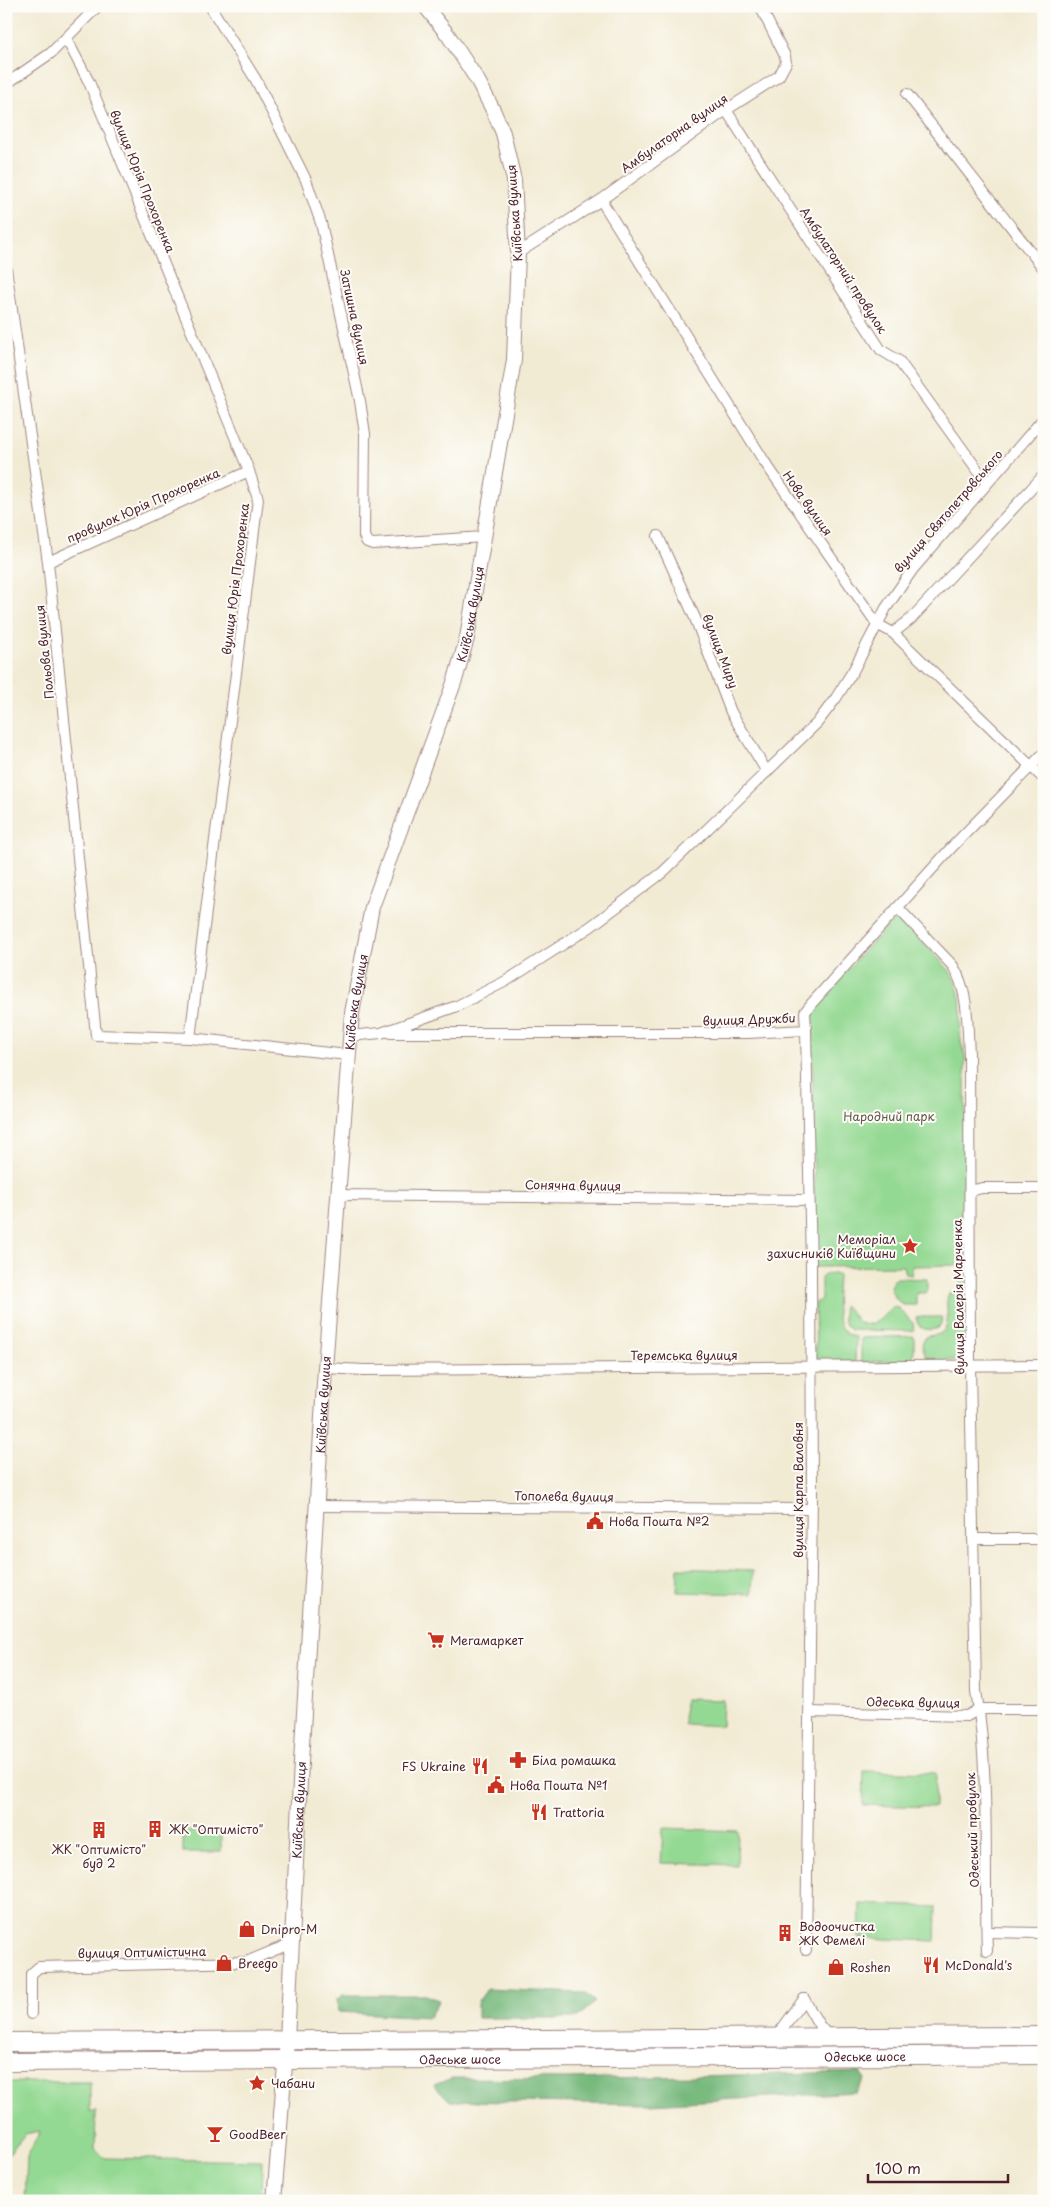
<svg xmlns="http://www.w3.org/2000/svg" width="1050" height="2207" viewBox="0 0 1050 2207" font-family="'Playpen Sans',sans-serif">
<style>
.green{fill:#94d993;stroke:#6f7c5f}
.forest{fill:#77b97d;stroke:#606c54}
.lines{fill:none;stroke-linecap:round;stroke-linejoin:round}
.minor-casing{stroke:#9e8580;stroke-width:12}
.tertiary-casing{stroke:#9e8580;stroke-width:16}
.trunk-casing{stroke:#9e8580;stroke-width:20}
.minor{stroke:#fff;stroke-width:10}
.tertiary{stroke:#fff;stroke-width:14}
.trunk{stroke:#fff;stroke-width:18}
.labels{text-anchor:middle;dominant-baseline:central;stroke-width:4;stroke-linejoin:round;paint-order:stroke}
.street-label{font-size:12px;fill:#4a1f2b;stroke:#fdfcf7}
.park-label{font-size:12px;fill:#60574a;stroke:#fdfcf7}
.poi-label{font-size:12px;fill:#4a1f2b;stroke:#fdfcf7;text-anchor:start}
</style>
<rect width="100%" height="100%" fill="#fdfcf7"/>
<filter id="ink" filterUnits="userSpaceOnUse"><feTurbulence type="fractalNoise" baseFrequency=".02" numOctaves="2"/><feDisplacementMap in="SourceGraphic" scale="10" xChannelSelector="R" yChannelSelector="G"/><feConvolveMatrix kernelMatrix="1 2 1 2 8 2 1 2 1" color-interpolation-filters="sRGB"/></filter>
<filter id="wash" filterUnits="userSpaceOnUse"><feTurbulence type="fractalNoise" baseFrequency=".0096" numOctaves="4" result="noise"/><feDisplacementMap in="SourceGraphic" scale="20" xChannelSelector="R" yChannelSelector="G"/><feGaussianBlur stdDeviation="1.12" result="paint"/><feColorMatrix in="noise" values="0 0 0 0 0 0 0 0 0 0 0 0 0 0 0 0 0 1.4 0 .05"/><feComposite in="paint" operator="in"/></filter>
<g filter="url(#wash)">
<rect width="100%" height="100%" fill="#f2ebd4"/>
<g class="green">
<path d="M897 919H902L949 970C956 981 960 993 961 1007 962 1021 957 1040 965 1053L966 1353 962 1359 958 1360 927 1361 922 1344 925 1337C930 1334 936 1337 941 1333 953 1324 943 1305 949 1293H960V1265L912 1266V1275L905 1274 903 1266 815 1267 812 1014 815 1005 891 922Z"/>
<path d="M825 1274H838C838 1292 829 1335 856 1337L855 1362 816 1361 815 1303 821 1300V1278Z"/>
<path d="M897 1278 927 1279V1293H916V1305H903L895 1298 890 1288 893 1280Z"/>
<path d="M843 1306C855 1309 853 1330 874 1323 884 1319 887 1308 896 1306L913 1323 914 1331 851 1330 844 1323Z"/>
<path d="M916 1317H942L941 1324 936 1329C925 1331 918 1329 916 1317Z"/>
<path d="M914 1336V1351L912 1361 861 1362V1338Z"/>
<path d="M678 1568 753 1571 752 1594 677 1592Z"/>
<path d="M685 1699 723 1700 722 1726 684 1724Z"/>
<path d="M864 1771 936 1773 935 1807 863 1805Z"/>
<path d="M663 1828 738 1831 737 1865 661 1863Z"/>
<rect x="183" y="1831" width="38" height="21"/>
<path d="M860 1904 936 1907 935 1941 859 1938Z"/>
<path d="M6 2082H90V2111H96L95 2149 105 2158 262 2161 261 2201H25L27 2157 40 2131 25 2134 6 2157Z"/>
</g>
<g class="forest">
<path d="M487 1989 584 1993 595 2002 577 2018H477V2003Z"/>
<path d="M343 1995H426L439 2000 429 2017 339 2012 336 2000Z"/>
<path d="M860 2072 865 2079 856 2092 651 2104 450 2101 434 2085 452 2078 568 2079Z"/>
</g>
</g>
<g filter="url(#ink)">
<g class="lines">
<g class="minor-casing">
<g id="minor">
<path d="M210 6 256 80 306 180 321 223 360 401 365 434 364 536 367 542 373 544 484 537"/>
<path d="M66 38 89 82 249 471 258 499 190 1038"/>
<path d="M6 84 51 53 98 6"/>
<path d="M907 94 1044 269"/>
<path d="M726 110 881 350 899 361 987 483"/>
<path d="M601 200 764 461 877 624 893 633 1044 779"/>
<path d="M518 253 601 200 726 110 779 76 786 63 785 56 760 6"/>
<path d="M6 268 48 562 96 1035 190 1038 348 1055"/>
<path d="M658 536 695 618 731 712 767 772"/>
<path d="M48 562 249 471"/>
<path d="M893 633 911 619 1044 475"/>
<path d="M898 908 953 966C969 992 967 1023 969 1053L970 1365 976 1691C990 1775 984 1866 987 1951"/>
<path d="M390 1033H748L806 1030 805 1012 812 1003 951 848 1044 753"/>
<path d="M349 1036 381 1033 457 1006 506 981 590 927 662 873 817 723 836 698 853 671 886 608 913 569 1044 418"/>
<path d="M970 1191 982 1188H1044"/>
<path d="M337 1195 809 1200"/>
<path d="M325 1368 364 1370 1044 1365"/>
<path d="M317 1506 811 1509"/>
<path d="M973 1539H1044"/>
<path d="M810 1712 967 1716 979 1709H1044"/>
<path d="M987 1932 1044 1933"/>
<path d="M806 1950 812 1496 811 1268 806 1030"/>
<path d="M804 1999 819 2025 830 2038"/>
<path d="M31 2014V1974L39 1967 246 1962 292 1943"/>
<path d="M776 2037 804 1999"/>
</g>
</g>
<g class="tertiary-casing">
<g id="tertiary">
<path id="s1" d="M274 2201 287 2040 301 1762 325 1368 352 1013 372 907 455 680 467 638 514 360 518 253 514 180 503 133 493 110 478 81 448 35 425 6"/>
</g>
</g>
<g class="trunk-casing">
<g id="trunk">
<path d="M6 2042 1044 2036"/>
<path id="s2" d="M6 2062 1044 2055"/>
</g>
</g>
<use href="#minor" class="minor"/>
<use href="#tertiary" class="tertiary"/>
<use href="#trunk" class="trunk"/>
</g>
</g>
<defs>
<g id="sight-bare" transform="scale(1.35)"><path d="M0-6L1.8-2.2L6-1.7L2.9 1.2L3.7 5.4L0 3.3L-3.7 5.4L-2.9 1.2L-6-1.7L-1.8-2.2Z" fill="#c8321e" stroke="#fdfcf7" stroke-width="2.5" paint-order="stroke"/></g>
<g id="civic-bare" transform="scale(1.35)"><path d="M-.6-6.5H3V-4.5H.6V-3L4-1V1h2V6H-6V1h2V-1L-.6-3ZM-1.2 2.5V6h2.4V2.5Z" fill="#c8321e" stroke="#fdfcf7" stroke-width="2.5" paint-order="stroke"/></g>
<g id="supermarket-bare" transform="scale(1.35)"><path d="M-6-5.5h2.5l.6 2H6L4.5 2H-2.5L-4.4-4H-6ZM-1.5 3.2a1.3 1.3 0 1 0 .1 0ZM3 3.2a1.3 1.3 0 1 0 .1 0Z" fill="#c8321e" stroke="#fdfcf7" stroke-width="2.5" paint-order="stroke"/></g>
<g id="pharmacy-bare" transform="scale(1.35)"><path d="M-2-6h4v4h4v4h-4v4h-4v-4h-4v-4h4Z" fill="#c8321e" stroke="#fdfcf7" stroke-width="2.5" paint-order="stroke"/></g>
<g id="restaurant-bare" transform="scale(1.35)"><path d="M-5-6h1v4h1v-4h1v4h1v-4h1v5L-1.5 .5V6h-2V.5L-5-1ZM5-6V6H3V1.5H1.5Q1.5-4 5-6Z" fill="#c8321e" stroke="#fdfcf7" stroke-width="2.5" paint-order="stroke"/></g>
<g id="building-bare" transform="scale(1.35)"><path d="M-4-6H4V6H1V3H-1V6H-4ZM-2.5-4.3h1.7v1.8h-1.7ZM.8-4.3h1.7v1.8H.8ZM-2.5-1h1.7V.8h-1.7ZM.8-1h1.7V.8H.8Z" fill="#c8321e" stroke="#fdfcf7" stroke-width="2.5" paint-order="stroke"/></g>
<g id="shop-bare" transform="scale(1.35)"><path d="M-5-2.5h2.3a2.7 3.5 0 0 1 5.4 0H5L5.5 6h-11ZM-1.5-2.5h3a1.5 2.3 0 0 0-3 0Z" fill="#c8321e" stroke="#fdfcf7" stroke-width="2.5" paint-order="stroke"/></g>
<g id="bar-bare" transform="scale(1.35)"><path d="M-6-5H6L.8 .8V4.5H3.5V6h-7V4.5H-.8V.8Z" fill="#c8321e" stroke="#fdfcf7" stroke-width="2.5" paint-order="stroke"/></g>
</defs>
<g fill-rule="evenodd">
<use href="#sight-bare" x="910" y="1246"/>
<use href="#civic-bare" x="595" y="1521"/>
<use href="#supermarket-bare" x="436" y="1640"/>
<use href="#pharmacy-bare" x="518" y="1760"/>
<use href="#restaurant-bare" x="480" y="1766"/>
<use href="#civic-bare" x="496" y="1785"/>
<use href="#restaurant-bare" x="539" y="1812"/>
<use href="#building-bare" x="155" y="1829"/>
<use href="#building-bare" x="99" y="1830"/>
<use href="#shop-bare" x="247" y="1929"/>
<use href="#building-bare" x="785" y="1933"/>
<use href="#shop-bare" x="224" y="1963"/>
<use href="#restaurant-bare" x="931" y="1965"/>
<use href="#shop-bare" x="836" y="1967"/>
<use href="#sight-bare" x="257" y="2083"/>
<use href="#bar-bare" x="215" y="2134"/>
</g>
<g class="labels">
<g class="street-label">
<text transform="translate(674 133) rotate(-35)">Амбулаторна вулиця</text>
<text transform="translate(143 181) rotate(68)">вулиця Юрія Прохоренка</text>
<text transform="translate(514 213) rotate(-94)">Київська вулиця</text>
<text transform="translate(844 270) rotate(57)">Амбулаторний провулок</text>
<text transform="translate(355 317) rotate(78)">Затишна вулиця</text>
<text transform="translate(808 503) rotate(55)">Нова вулиця</text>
<text transform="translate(143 505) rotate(-24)">провулок Юрія Прохоренка</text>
<text transform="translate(948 511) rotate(-49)">вулиця Святопетровського</text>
<text transform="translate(235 579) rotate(-83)">вулиця Юрія Прохоренка</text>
<text stroke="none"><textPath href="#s1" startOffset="1608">Київська вулиця</textPath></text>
<text transform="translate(721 651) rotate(69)">вулиця Миру</text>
<text transform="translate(44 652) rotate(-96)">Польова вулиця</text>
<text stroke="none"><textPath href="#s1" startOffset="1202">Київська вулиця</textPath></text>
<text transform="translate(749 1019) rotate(-2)">вулиця Дружби</text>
<text transform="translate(573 1185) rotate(1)">Сонячна вулиця</text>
<text transform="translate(958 1297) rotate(-91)">вулиця Валерія Марченка</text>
<text x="684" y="1355">Теремська вулиця</text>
<text stroke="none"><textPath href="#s1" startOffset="798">Київська вулиця</textPath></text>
<text transform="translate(798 1490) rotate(-90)">вулиця Карпа Валовня</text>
<text transform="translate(564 1496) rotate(1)">Тополева вулиця</text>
<text transform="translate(913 1702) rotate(1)">Одеська вулиця</text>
<text stroke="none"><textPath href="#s1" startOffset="392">Київська вулиця</textPath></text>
<text transform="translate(972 1830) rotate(-92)">Одеський провулок</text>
<text transform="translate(142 1952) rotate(-1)">вулиця Оптимістична</text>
<text stroke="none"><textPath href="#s2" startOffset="859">Одеське шосе</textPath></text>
<text stroke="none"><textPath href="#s2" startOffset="454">Одеське шосе</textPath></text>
</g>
<g class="park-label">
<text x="889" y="1116">Народний парк</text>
</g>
<g class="poi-label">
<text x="896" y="1239" text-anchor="end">Меморіал<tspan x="896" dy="14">захисників Київщини</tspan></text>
<text x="609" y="1521">Нова Пошта №2</text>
<text x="450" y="1640">Мегамаркет</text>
<text x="532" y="1760">Біла ромашка</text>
<text x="466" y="1766" text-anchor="end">FS Ukraine</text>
<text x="510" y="1785">Нова Пошта №1</text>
<text x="553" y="1812">Trattoria</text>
<text x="169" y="1829">ЖК "Оптимісто"</text>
<text x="99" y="1849" text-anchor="middle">ЖК "Оптимісто"<tspan x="99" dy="14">буд 2</tspan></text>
<text x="799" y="1926">Водоочистка<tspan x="799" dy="14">ЖК Фемелі</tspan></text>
<text x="261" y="1929">Dnipro-M</text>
<text x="238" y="1963">Breego</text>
<text x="945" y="1965">McDonald's</text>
<text x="850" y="1967">Roshen</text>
<text x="271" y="2083">Чабани</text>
<text x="229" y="2134">GoodBeer</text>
</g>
</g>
<rect width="1050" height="2207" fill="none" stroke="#fdfcf7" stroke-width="25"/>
<path d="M868 2174v8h140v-8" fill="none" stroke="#4a1f2b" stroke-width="2.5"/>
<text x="875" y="2174" font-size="15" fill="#4a1f2b" stroke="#fdfcf7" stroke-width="4" paint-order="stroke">100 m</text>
</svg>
